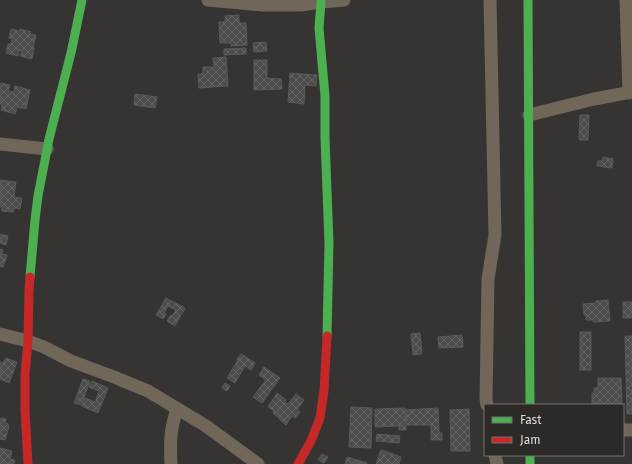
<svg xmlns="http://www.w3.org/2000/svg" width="632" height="464" viewBox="0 0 632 464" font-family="'Fira Sans',sans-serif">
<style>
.building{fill:url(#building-cross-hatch);stroke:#5a595a}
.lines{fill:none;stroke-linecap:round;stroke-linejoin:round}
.street{stroke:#706758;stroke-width:13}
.fast{stroke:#4caf50;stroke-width:9}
.jam{stroke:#c62828;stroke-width:9}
</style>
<defs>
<pattern id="building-cross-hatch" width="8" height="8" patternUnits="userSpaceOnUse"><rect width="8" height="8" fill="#4c4c4c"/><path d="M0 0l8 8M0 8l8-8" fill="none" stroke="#656565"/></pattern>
</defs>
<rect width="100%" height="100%" fill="#353432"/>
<g class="building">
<path d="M239 15V23H246L247 45 231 46V43H220L219 22H225V16Z"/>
<path d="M11 29 19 31 20 29 31 32 30 34 36 35 33 48H34L32 59 20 56 22 51 19 50 18 56 6 53 8 44H11L12 39 9 38Z"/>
<path d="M266 42 267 51 254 52 253 43Z"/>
<path d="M246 48V54L224 55V49Z"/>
<path d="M226 57 228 86 199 88 198 74H203V67H214L213 58Z"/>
<path d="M254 60H267V78L281 79 282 89 254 90Z"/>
<path d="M290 73 317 75 316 86 305 85 304 104 288 102Z"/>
<path d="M1 83 10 85 8 91 14 92 15 86 30 90 26 109 17 107 15 114 1 110 2 104H0V89Z"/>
<path d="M135 94 157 97 155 108 134 105Z"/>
<path d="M580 115H589L588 140H579Z"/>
<path d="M603 157 613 159 612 168 597 166 598 161H602Z"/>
<path d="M0 180 16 182 14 197 22 198 20 209 14 208 13 212 2 211V207H0Z"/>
<path d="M0 234 8 236 6 245 0 243Z"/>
<path d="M0 249 3 250 2 254 7 255 3 267 0 266Z"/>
<path d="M166 298 185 308 175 326 167 321 171 315 172 316 176 310 168 306 164 313 166 314 163 319 156 315Z"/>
<path d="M608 300 610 321 593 322V320H586V315H584L583 304 596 303V301Z"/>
<rect x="623" y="302" width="9" height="16"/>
<rect x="580" y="332" width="11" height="38"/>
<path d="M420 333 422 354 413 355 411 334Z"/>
<path d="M462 335 463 347 439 348 438 337Z"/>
<path d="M625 336H632V414H627Z"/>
<path d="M241 354 255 363 251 370 245 366 235 383 227 378 238 360 237 359Z"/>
<path d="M6 358 17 362 9 383 0 379V362L3 363Z"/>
<path d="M264 367 280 378 262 403 253 397 266 380 259 375Z"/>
<path d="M598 378H621L622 405H592V393H594V388H598Z"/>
<path d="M83 379 90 381 81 405 74 403Z"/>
<path d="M92 381 108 388 98 413 82 406 85 398 95 402 99 391 89 387Z"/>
<path d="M225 383 230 386 227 391 222 388Z"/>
<path d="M277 393 286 400 284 402 288 404 296 394 304 400 297 410 300 412 295 418 292 416 286 425 280 420V419L273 413 274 411 268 407Z"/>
<path d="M351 407 372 408 371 448 349 447Z"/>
<path d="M405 408 406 430H399V426L375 427V409Z"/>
<path d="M438 408 439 433H442V440H431V425H407L406 410Z"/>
<path d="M469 409 470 451H451L450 410Z"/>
<path d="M0 418 6 419 5 423 8 424V425L9 426 5 440 0 439Z"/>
<path d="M377 434 400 436 399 443 376 441Z"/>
<path d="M0 448 12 451 10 459 15 460 14 464H0Z"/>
<path d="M381 450 401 457 399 464H376Z"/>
<path d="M322 454 328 457 324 463 318 460Z"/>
<path d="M347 457 367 463V464H345Z"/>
</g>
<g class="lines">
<g class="street">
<path d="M208 0 263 5H301L321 2 344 0"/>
<path d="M626 0 629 93"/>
<path d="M529 115 594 99 632 92"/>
<path d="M0 144 47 149"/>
<path d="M0 334 28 341 44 347 71 361 114 377 148 391 206 426 258 464"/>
<path d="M487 405 486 399 488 279 495 235 490 0"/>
<path d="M623 430H632"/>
<path d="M495 455 497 464"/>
<path d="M171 464C170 442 170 430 177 409"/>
</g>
<g class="fast">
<path d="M528 0 530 405"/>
<path d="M321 2 319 28 325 96V138L329 243 327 336"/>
<path d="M30 277 35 220 38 196 49 139 71 53 82 0"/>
<path d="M530 455V464"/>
</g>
<g class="jam">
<path d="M28 464 25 410V375L28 341 29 292 30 277"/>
<path d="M298 464 311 441 320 418 324 391 327 336"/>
</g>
</g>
<rect x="484" y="404" width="140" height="52" fill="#2c2a27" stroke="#73726f"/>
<rect x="492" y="417" width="20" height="6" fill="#4caf50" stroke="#73726f"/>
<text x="520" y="424" font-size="12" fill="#dedddb">Fast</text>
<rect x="492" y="437" width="20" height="6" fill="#c62828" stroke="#73726f"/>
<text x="520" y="444" font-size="12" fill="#dedddb">Jam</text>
</svg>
